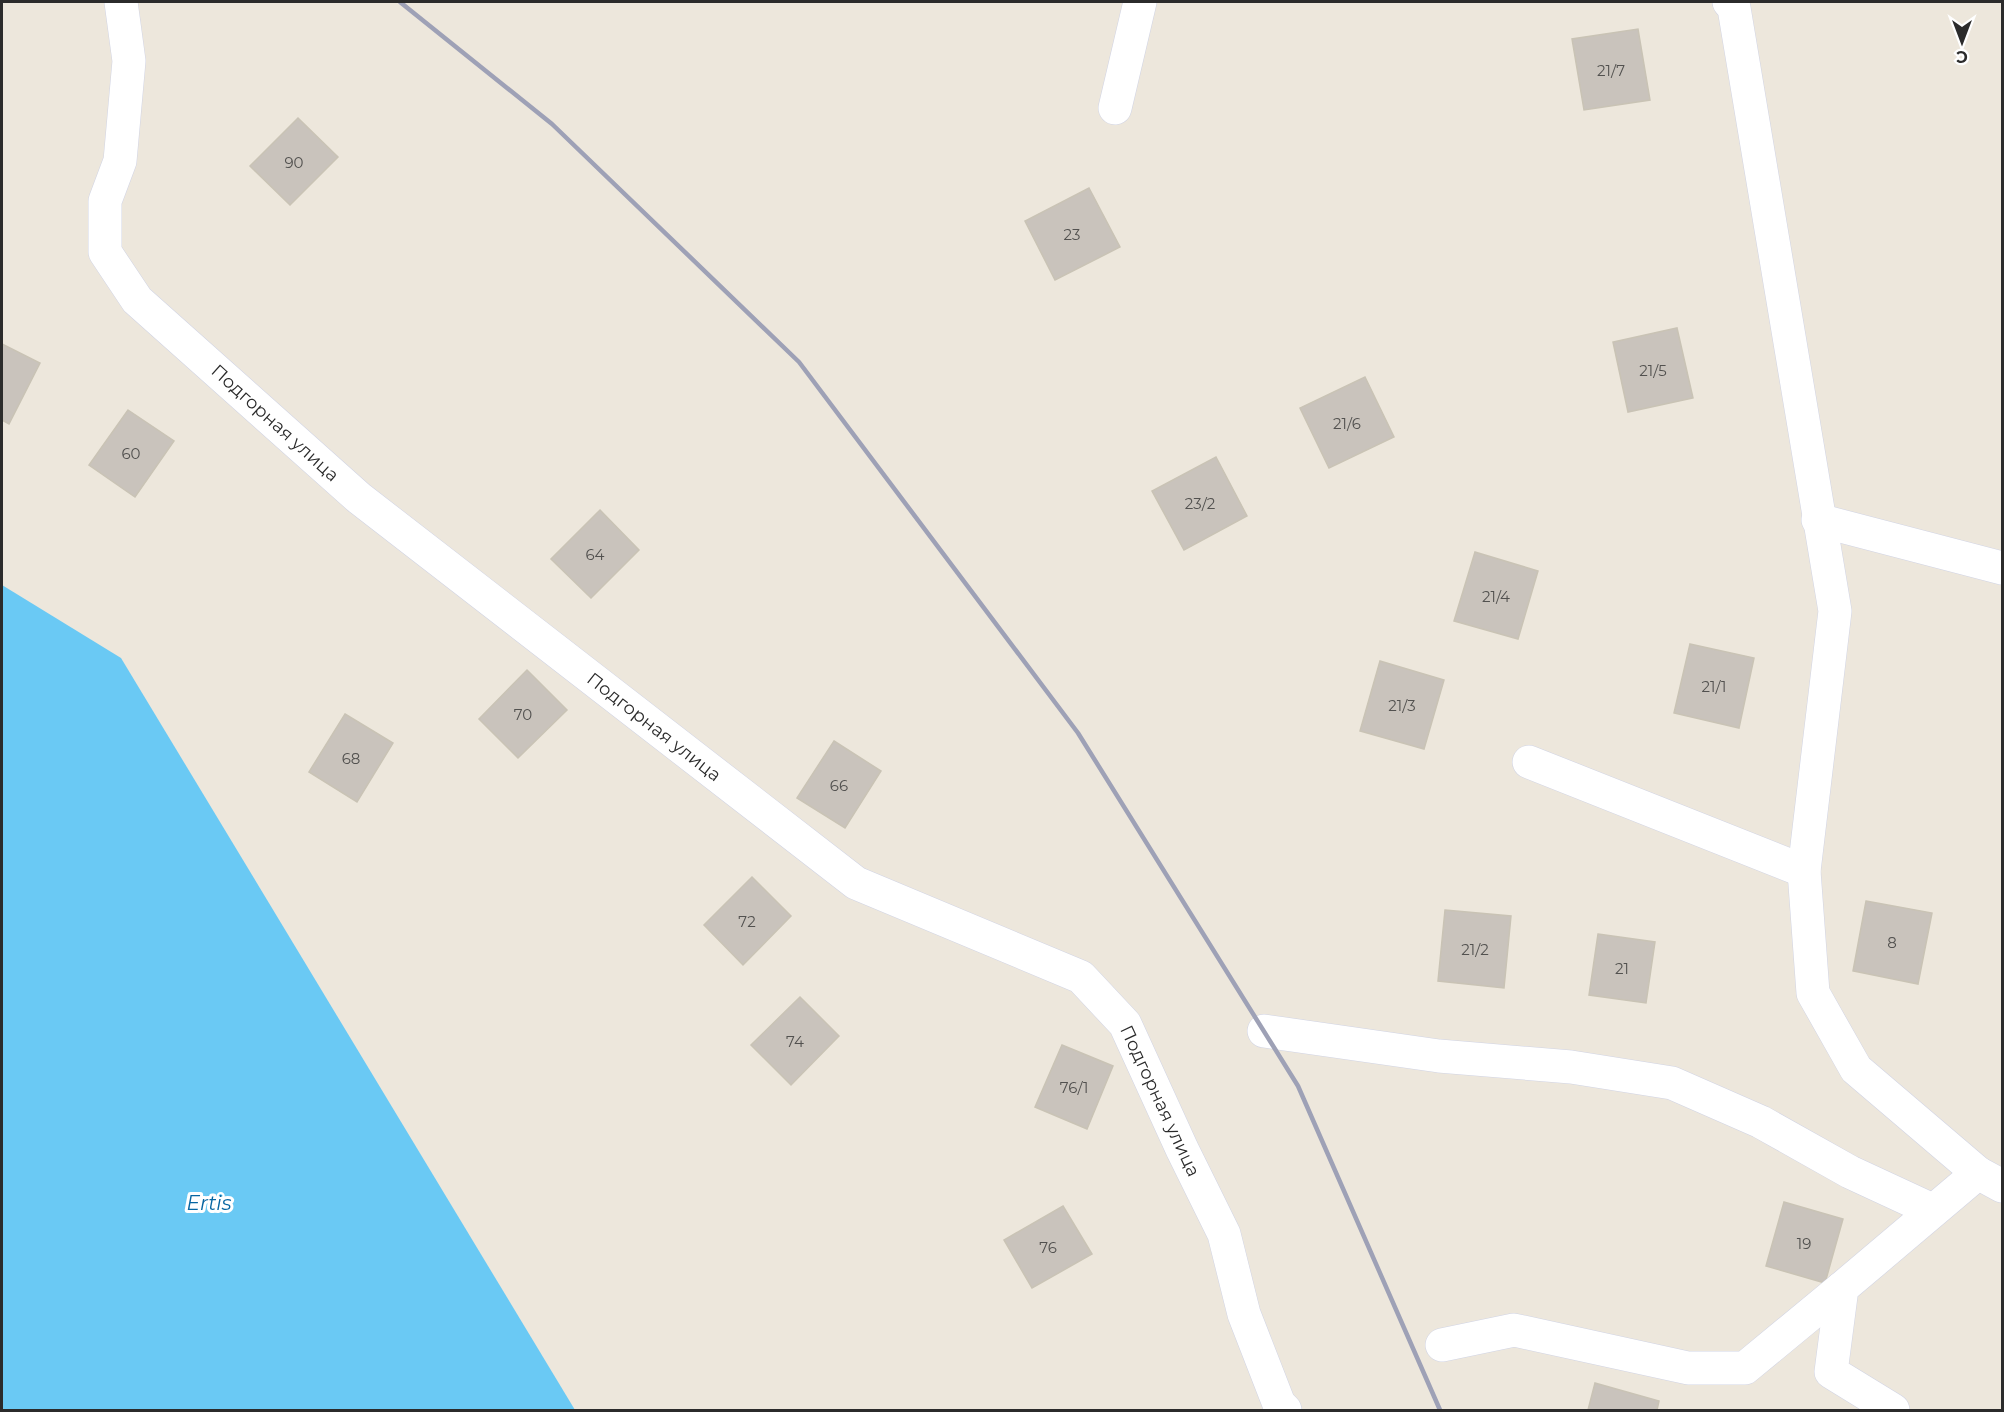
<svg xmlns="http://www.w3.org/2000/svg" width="2004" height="1412" viewBox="0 0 2004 1412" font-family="Montserrat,sans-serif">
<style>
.water{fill:#6ac9f4}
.building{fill:#c9c3bc;stroke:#c9c3b5;stroke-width:1.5}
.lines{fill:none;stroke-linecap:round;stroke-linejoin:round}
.minor-casing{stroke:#d1d4e4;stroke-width:34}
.minor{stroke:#fff;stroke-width:33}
.rail{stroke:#9ea1b6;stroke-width:4.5}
.labels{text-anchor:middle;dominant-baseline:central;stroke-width:6;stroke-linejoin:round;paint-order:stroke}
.number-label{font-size:15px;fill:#52514f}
.street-label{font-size:18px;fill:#2b2b2b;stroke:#fff}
.water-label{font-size:20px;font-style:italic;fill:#0766a2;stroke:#fff}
</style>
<rect width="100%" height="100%" fill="#ede7dc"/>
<path class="water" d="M2 585 121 658 575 1410H2Z"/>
<g class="building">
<path d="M1638 29 1650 100 1584 110 1572 39Z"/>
<path d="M298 118 338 157 290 205 250 166Z"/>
<path d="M1089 188 1120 247 1055 280 1025 221Z"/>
<path d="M1677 328 1693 398 1628 412 1613 342Z"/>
<path d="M2 344 40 363 9 424 2 420Z"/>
<path d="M1365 377 1394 437 1329 468 1300 408Z"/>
<path d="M128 410 174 441 135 497 89 465Z"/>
<path d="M1216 457 1247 516 1184 550 1152 491Z"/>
<path d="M600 510 639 550 591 598 551 559Z"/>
<path d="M1475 552 1538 571 1518 639 1454 621Z"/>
<path d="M1690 644 1754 658 1739 728 1674 713Z"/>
<path d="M1380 661 1444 680 1424 749 1360 731Z"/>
<path d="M527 670 567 710 518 758 479 719Z"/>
<path d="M345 714 393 743 357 802 309 772Z"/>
<path d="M834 741 881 771 845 828 797 798Z"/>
<path d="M752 877 791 916 743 965 704 925Z"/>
<path d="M1866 901 1932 913 1918 984 1853 971Z"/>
<path d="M1445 910 1511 916 1504 988 1438 981Z"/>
<path d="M1598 934 1655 942 1646 1003 1589 995Z"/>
<path d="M800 997 839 1036 791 1085 751 1045Z"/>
<path d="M1062 1045 1113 1066 1087 1129 1035 1107Z"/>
<path d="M1784 1202 1843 1219 1825 1283 1766 1266Z"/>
<path d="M1063 1206 1092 1254 1032 1288 1004 1240Z"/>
<path d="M1595 1383 1659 1401 1657 1410H1588Z"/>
</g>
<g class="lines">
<g class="minor-casing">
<g id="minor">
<path d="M121 2 129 61 120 161 105 201V252L137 300 359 498 856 883 1081 977 1125 1024 1182 1149 1224 1234 1244 1314 1279 1404 1285 1410"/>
<path d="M1729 2 1734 8 1835 611 1804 871 1813 993 1856 1069 1978 1173 2002 1186"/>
<path d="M1115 108 1140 2"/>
<path d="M1818 520 2002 568"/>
<path d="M1529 762 1804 871"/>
<path d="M1264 1031 1439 1056 1571 1067 1672 1083 1761 1122 1850 1172 1932 1210"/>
<path d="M1442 1345 1514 1330 1688 1368H1745L1842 1288"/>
<path d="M1893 1410 1831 1372 1842 1288 1978 1173"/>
</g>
</g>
<use href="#minor" class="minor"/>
<path class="rail" d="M400 2 552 124 799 362 1078 733 1298 1086 1440 1410"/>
</g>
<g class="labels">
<g class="number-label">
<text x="1611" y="70">21/7</text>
<text x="294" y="162">90</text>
<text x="1072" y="234">23</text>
<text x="1653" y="370">21/5</text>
<text x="1347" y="423">21/6</text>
<text x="131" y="453">60</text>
<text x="1200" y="503">23/2</text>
<text x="595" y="554">64</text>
<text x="1496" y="596">21/4</text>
<text x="1714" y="686">21/1</text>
<text x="1402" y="705">21/3</text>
<text x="523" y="714">70</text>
<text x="351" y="758">68</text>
<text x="839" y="785">66</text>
<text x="747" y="921">72</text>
<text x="1892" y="942">8</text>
<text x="1475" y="949">21/2</text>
<text x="1622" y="968">21</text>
<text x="795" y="1041">74</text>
<text x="1074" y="1087">76/1</text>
<text x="1804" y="1243">19</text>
<text x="1048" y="1247">76</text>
</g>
<g class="street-label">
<text transform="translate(275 423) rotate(42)">Подгорная улица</text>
<text transform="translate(654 727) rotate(38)">Подгорная улица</text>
<text transform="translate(1160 1101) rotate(65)">Подгорная улица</text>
</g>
<g class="water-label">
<text x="209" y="1203">Ertis</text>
</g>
</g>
<rect width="2004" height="1412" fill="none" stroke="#2b2b2b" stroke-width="6"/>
<g transform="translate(1962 42) rotate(180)" stroke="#ffffff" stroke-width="4.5" paint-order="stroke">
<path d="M0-4.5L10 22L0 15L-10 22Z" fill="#2b2b2b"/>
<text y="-9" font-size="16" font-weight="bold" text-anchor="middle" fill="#2b2b2b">С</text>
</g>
</svg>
